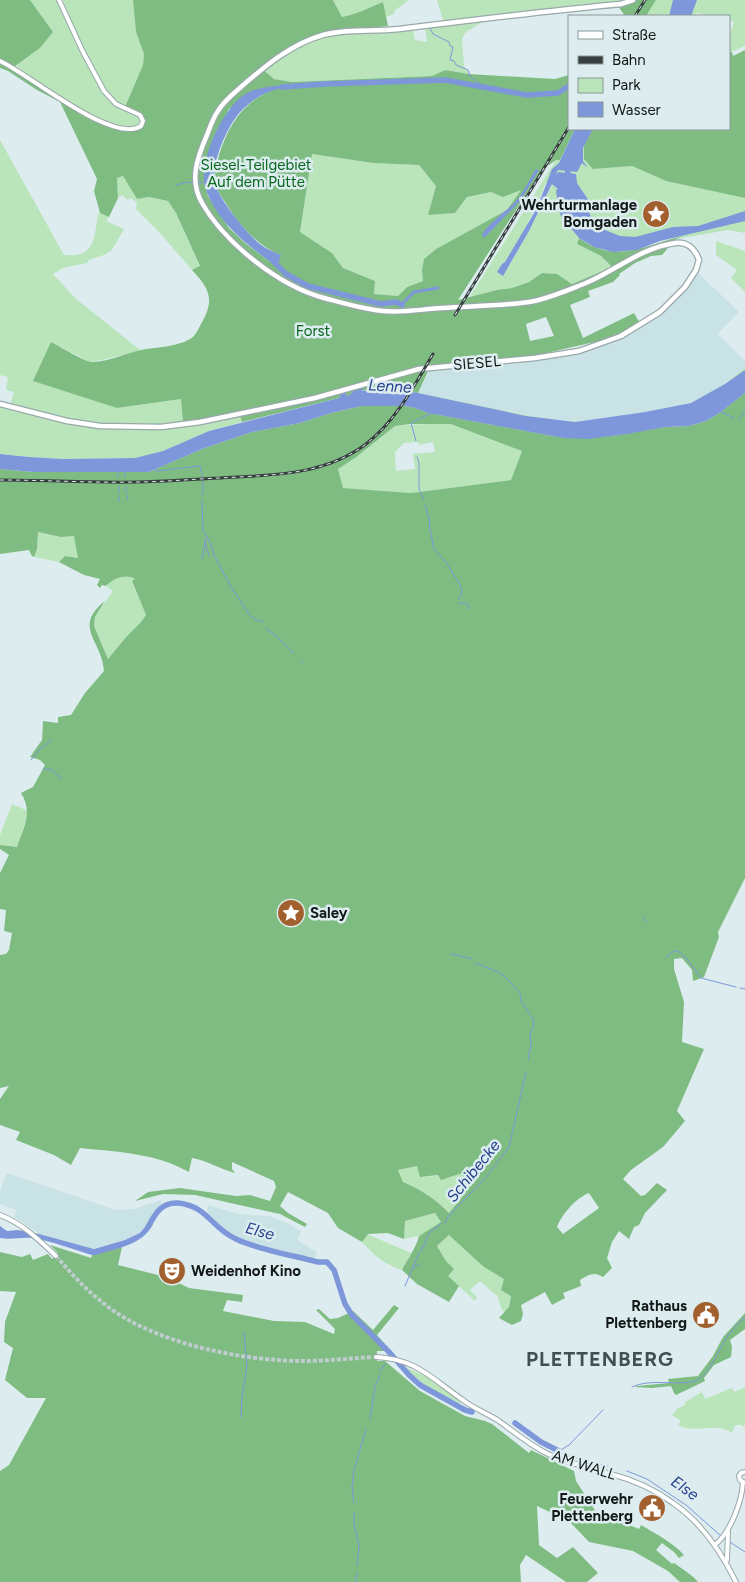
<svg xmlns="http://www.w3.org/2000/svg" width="745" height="1582" viewBox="0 0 745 1582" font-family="Figtree,sans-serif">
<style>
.built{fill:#c9e2e6}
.green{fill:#bae5bb;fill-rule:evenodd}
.forest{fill:#7fbc82;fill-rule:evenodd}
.water{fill:#7d97da}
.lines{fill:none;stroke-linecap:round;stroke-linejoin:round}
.stream{stroke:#7d97da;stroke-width:1}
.canal{stroke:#7d97da;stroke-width:3}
.river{stroke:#7d97da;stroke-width:5.5}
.secondary-tunnel{stroke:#bfcdcf;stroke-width:4;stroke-dasharray:4 2;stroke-linecap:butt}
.secondary-casing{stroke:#99a8aa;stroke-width:6}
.primary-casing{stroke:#99a8aa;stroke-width:7}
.secondary{stroke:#fff;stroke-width:4}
.primary{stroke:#fff;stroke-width:4.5}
.rail-casing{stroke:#373f3f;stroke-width:3}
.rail{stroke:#ddedef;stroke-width:1;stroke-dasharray:4;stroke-linecap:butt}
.labels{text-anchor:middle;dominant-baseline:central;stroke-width:5;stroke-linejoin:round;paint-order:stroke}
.park-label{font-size:15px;fill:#08661d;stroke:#ddedef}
.poi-label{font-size:15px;font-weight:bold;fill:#121818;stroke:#ddedef;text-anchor:end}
.street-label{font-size:15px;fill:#121818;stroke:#ddedef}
.water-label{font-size:16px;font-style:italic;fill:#28418f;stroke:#ddedef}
.district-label{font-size:20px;font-weight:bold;letter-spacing:1px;fill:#435052;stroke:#ddedef}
</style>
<rect width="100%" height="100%" fill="#ddedef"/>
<g class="built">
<path d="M695 270 739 312 718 334 745 361V368L725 384 691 403 645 412 575 422 526 416 418 393 430 370 475 363 579 351 621 336 660 309 683 288Z"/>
<path d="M7 1173 116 1210 134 1209 161 1200 162 1203 140 1233 125 1240 91 1249 39 1234 14 1216 16 1210 0 1204V1191Z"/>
<path d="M208 1205 238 1214 269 1216 287 1223 301 1231 297 1240 317 1252 314 1259 251 1243 235 1237 227 1232 207 1212Z"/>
</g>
<g class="green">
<path d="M30 0H57L70 30 103 93 116 106 139 117 140 121 137 126C107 134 41 83 16 66L40 48 53 32Z"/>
<path d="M63 0H133L136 32 144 54 143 65 125 107 117 102 105 89 72 26Z"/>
<path d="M333 0H409L394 11V14L386 17 383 3C369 8 357 14 342 17Z"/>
<path d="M437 0H628L620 3 443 21Z"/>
<path d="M649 0H745V46L729 53V36L734 22 729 20V16H711L697 13 695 16H642Z"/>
<path d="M488 19 466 32 462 39 464 66 469 74 445 70 432 76 292 82 274 79 263 70C282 57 302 42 324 36 350 29 386 32 413 30L415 40 427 42 425 27Z"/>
<path d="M575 129H598L593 169 632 166 666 181 739 196 745 192V233L728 230 676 239 681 236 660 241 577 235 579 238 577 244 601 256 607 263 613 267 572 284 557 274 542 273 529 282 512 288 497 290 469 298 556 160H560ZM546 182 552 185 529 231 508 268 502 264 505 262C521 236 536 211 546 182Z"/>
<path d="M0 140 64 255C69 255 76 256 80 254 96 250 95 229 98 215L100 213 109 217 107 220 108 222 124 229 112 250 104 255 89 260 87 263 63 268 53 274 75 298 140 350 111 358 90 362 51 342 117 408 181 399 183 423C156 425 128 427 101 425 71 422 40 412 10 405L14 392 6 390 8 377 0 375Z"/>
<path d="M312 154 373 163 419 165 436 186 428 215 455 213 467 197 491 192 522 190 507 210 436 249 424 259 422 270 423 281 407 287 398 296 374 294 375 281 343 268 332 253 300 232Z"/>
<path d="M123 176 137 199 149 197 168 201 176 213 200 267 192 270 159 232 136 209 137 203 131 198 128 200 122 195 118 198 117 178Z"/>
<path d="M716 241 745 251V292L731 278 737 270 716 255Z"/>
<path d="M745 368V404L518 449 522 451 511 480 411 493 343 488 338 469 355 458 395 426 424 424 413 392 529 416 562 421 581 422 634 415 690 404 726 383ZM418 442 419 445 433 442 435 452 413 454 415 469 396 471 395 452 404 443Z"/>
<path d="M0 406C27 412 54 421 82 425 134 435 190 427 241 416L242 422 209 431 163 451 135 458 63 459 29 457 0 454Z"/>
<path d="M38 532 61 537 75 536 78 558 65 556 59 562 34 557 37 549Z"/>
<path d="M126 575 135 579 132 582 146 615 141 622 127 636 108 659 94 626 95 617 113 591 106 586 109 581Z"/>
<path d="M12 804 28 811 18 847 0 845V835Z"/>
<path d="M417 1166 423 1177 463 1173 466 1192 449 1213C436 1199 420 1189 403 1182L398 1170Z"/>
<path d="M435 1213 442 1222 419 1236 404 1239 405 1221Z"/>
<path d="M367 1234 411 1253 402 1270C382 1263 376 1257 362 1242Z"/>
<path d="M449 1235 505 1279 511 1295 509 1307 505 1313 501 1308 498 1297 480 1281 470 1290 477 1297 475 1301 448 1276 446 1261 437 1246Z"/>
<path d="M402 1366 428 1377 463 1404C437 1394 423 1385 402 1366Z"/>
<path d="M745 1387V1424L744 1427 741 1425H735L732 1433C716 1421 694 1435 678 1425L681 1421 672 1415 678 1408 685 1405V1402L702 1392 705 1399 732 1388 734 1392Z"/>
</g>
<g class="forest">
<path d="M0 0H30L53 32 40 48 14 67 0 60Z"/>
<path d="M133 0H333L342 17C357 14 369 8 383 2L388 26 342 30 299 43 261 68 274 79 292 82 432 76 445 70 469 74 555 79 569 75V129H575L560 160H556L549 165H545L458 300 497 290 512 288 529 282 542 273 557 274 572 284 612 267 601 256 577 244 579 238C617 265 644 245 683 236L676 239 662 255 651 256 635 263 619 274 620 275 613 282 588 291 590 297 570 305 583 338 634 313 641 325 621 336 533 356 430 367 418 393 393 389 353 391 350 395 345 396 346 393 341 394 339 398 242 422 239 411 183 423 181 399 117 408 33 381 51 342C59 346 85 362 92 362 109 362 125 353 141 350 156 347 180 347 193 337 196 334 199 328 201 324 215 300 210 289 192 270L200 266 176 213 168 201 149 197 137 199 123 176 117 178 118 198 109 217 100 213 94 191 97 179 60 102 37 90 8 71 0 68V63C35 78 103 143 142 128L144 120 142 115 125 107 143 65 144 54 136 32ZM263 88 273 90C243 101 228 126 219 155 217 163 213 174 215 182 216 189 221 196 225 202 239 225 256 244 280 255L277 267 245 243 229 228 208 196 204 182 205 169 212 144 229 109ZM312 154 373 163 419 165 436 186 428 215 455 213 467 197 491 192 503 197 521 190 507 210 436 249 424 259 422 270 423 281 407 287 398 296 374 294 375 281 343 268 332 253 300 232ZM546 317 554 336 530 341 526 324Z"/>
<path d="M635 0H656L646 16H625L618 6Z"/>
<path d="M745 50V198L666 181 632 166 593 169 584 159V145L593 129H729V53L732 52 733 56Z"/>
<path d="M745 393V878L718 932 719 937 704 977 693 981 692 970 682 958 674 959V969L684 1002 682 1042 704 1049 677 1111 685 1121 663 1147 631 1170 623 1179 641 1196 645 1195 657 1183 667 1190 645 1213 639 1225 634 1227 629 1239 619 1231 612 1242 607 1258 612 1268 603 1277C594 1271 588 1275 580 1280L581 1286 563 1293 565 1298 552 1305 545 1292 521 1305 523 1314 521 1321 512 1325 499 1318 509 1307 511 1296 501 1290 504 1279 484 1267 449 1235 437 1246 446 1261 454 1269 448 1276 459 1286 449 1302 417 1284 402 1270C408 1258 416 1248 419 1236L441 1222 435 1213 405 1221 404 1239 388 1233 368 1234 362 1242 338 1228 328 1213 288 1192 280 1206 288 1213 307 1224 305 1227 280 1214 195 1195 163 1194 135 1201 148 1192 180 1188 236 1196 250 1195 270 1201 276 1187 274 1181 232 1162V1169L235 1173C220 1169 208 1161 192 1158L189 1172C155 1153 118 1152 80 1148L71 1165 54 1155 16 1140 20 1132 0 1125V1099L9 1086 0 1088V955L6 954 9 950 12 933 4 931 6 910 0 909V873L9 855 0 849V845L17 847C24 827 33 812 21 793L33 787 45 765 40 760 30 757 42 740 43 721 58 723V717L71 715 85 693 104 671C102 640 72 627 105 601L95 617 94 626 108 659 127 636 141 622 146 615 132 581 135 579C126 573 112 579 106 586L102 585 100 588 97 585 100 579 84 575 59 562 65 556 78 558 74 536 61 537 38 532 37 549 34 557 32 556 29 550 0 554V469L33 472H149L202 449 252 432 300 423 331 413 362 406H405L415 408 428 413 563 438 611 436 666 427 689 426 706 421 721 412ZM411 424H451L522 451 511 480 411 493 343 488 338 469 355 458 395 426ZM417 1166 420 1177 438 1175 441 1180 462 1173 466 1192 449 1213C436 1199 420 1189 403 1182L398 1170ZM589 1193 599 1208 563 1234 557 1227C562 1214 576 1198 589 1193Z"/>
<path d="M50 1245 91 1258 92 1255 122 1247 118 1265 166 1277 189 1288 243 1295 242 1302 227 1300 223 1311 274 1321 305 1322 334 1334 335 1329 316 1310 319 1309 330 1319 338 1318 353 1311 373 1330 394 1305 399 1308 377 1335 391 1351H377V1361H385L420 1391 465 1416 485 1421 492 1424 529 1453 531 1450 574 1471 576 1481 596 1512 639 1529 641 1525C656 1534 672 1542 684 1555L679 1558 674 1552 662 1543 656 1550 672 1564 674 1563C681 1568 694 1576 698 1582H680L668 1571 633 1551 589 1542 569 1521 537 1506 539 1545 557 1558 573 1547 598 1573 587 1582H566L526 1555 520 1565 521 1582H0V1471L9 1465 46 1398H27L5 1380 13 1348 4 1342 5 1322 16 1292 0 1291V1252L22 1257 30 1254 33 1260 48 1254 52 1259 58 1253Z"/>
<path d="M745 1313V1329L730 1340 732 1347 731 1357 714 1365 704 1378 705 1381 701 1383 676 1395 674 1393 671 1386 652 1388 634 1387 637 1386 669 1383 668 1379 698 1376 713 1356 723 1337Z"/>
</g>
<g class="water">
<path d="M673 0H697L691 16H669Z"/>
<path d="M288 85C284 88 277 89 271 91 260 95 251 101 242 110 228 124 213 159 214 180 216 196 247 234 260 244 266 249 274 252 281 255L277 267C248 245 219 225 206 190 196 165 222 109 244 95 256 87 274 86 288 85Z"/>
<path d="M575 129H593L583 148V161L588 168 582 163 577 172 558 170 556 174 557 173V175L558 172 566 173V177H568L569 173 576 174 577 183 589 201V212L592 219 600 228 620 236 635 237 673 227 698 226 745 211V221L660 241 637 250 613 252 594 247 579 238 561 216 558 207 556 190 558 189 552 184 529 231 503 276 497 272 502 264 505 262 537 208 552 169 559 163Z"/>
<path d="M536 169 539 170 520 201 484 238 482 235C487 224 506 212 515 202 524 192 529 180 536 169Z"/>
<path d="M745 370V393L721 412 706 421 689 426 666 427 627 434 588 439 563 438 428 413 415 408 405 406H362L331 413 300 423 252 432 202 449 149 472H33L0 469V454L29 457 63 459 135 458 163 451 209 431 339 398 341 394 346 393V396L350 395 353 391 364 388 362 391 393 389 418 393 526 416 575 422 645 412 691 403 725 384Z"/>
<path d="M149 1222 153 1224C143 1245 117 1248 96 1255H92C72 1249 52 1241 31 1238 21 1237 11 1240 0 1238V1226L7 1231 18 1230 39 1234 94 1249 125 1240 140 1233Z"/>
</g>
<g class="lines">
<g class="stream">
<path d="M430 28 433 34 449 42 450 46 453 47 450 60 454 61 456 65 468 70 470 76 480 84 479 87"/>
<path d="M199 183 204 182"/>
<path d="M176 185 188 182 192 183"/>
<path d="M721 412 734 418"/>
<path d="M739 420 745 410"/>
<path d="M416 441 411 423 432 413"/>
<path d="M417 457 419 463V489L424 500"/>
<path d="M154 470 157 471 200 466C203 476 204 485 202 495"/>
<path d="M118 471V477"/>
<path d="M125 471V477"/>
<path d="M119 486V493"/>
<path d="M126 487V492"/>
<path d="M127 495 128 500"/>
<path d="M119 496V501"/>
<path d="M202 500 203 530 211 544 214 555 231 587 249 614 254 619 263 622"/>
<path d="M425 505 429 518 430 530 434 549 446 562 460 585 462 592 459 599"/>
<path d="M205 542 209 556"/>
<path d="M202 559 206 538"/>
<path d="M459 603H465L469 606V609"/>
<path d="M266 628 277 637 294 653"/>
<path d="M300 660 303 663"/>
<path d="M31 760 40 749 52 740"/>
<path d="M44 769 52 770 62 779"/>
<path d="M643 917 646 922"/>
<path d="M451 954 472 959"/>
<path d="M666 957 674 951H678L686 958 701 978 736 987"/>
<path d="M475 963 496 971 504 976 520 993 521 1001 533 1019 534 1025 530 1034 531 1045 528 1060"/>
<path d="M740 988 745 989"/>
<path d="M445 1223 447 1218 487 1176 509 1147 526 1072"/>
<path d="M421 1252 429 1233 442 1223"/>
<path d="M413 1268 419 1264"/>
<path d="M405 1286 419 1253"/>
<path d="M380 1371 385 1364"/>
<path d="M632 1387C652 1377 686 1388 699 1379 711 1371 719 1349 727 1337 732 1330 739 1323 745 1317"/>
<path d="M241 1417 242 1397 247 1366 244 1332"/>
<path d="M370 1419 375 1387 380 1375"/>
<path d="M559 1451 569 1445 603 1410"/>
<path d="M559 1452 585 1461 608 1466"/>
<path d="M627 1471 647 1479 686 1505 721 1536"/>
<path d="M354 1503 352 1487 354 1470 366 1429"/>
<path d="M354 1513V1524L359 1546 357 1566"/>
<path d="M730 1542 745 1552"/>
<path d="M356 1582 357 1573"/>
</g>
<path class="canal" d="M401 305 414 292 438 288"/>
<g class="river">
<path d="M282 87 324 84 445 80 527 95 558 93 569 86"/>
<path d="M566 184 569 163"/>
<path d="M273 261 286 274 308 286 381 304 396 302 402 305"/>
<path d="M148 1227C155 1214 161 1202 178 1203 208 1206 211 1228 236 1239 259 1250 292 1255 318 1262H327L334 1270 345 1304 352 1315 390 1353 409 1375 420 1385 465 1410 472 1412"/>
<path d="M515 1423 541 1442 559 1451"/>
</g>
<path class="secondary-tunnel" d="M56 1256C70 1272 85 1289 102 1302 151 1343 241 1361 304 1361 328 1361 352 1358 376 1357"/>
<g class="secondary-casing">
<g id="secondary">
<path d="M0 61C28 73 112 145 141 126L143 121 140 115 116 104 104 91 83 52 59 0"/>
<path d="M0 1215C22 1223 39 1240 56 1256"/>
<path d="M376 1357C417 1359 432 1379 463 1400 474 1409 487 1413 499 1421 514 1432 529 1444 546 1453 567 1463 589 1468 611 1474 634 1480 654 1489 673 1503 702 1523 721 1551 736 1582"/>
<path d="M743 1482 740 1480 739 1476 741 1473 745 1472"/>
<path d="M716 1544C731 1531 742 1501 743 1482"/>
<path d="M727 1560 728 1532"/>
</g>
</g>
<g class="primary-casing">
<path id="primary" d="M0 404 67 421 100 426 161 427 200 422 315 398 419 369 535 358 579 351 621 336 660 312 685 287 696 270 699 260C695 249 687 241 675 243 641 248 616 270 586 283 568 290 548 299 529 302 501 306 471 306 442 308 423 309 402 313 383 311 363 309 343 303 324 298 279 286 225 243 202 203 189 180 197 158 207 135 210 127 213 118 218 111 224 101 233 94 241 87 265 66 291 44 323 35 347 28 374 32 399 29 472 20 546 11 621 4L633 0"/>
</g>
<use href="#secondary" class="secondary"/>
<use href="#primary" class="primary"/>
<g class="rail-casing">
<g id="rail">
<path d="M635 16 645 0"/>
<path d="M455 315 569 127"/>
<path d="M0 480C46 480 91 483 137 482 164 482 192 479 220 478 270 475 324 476 366 444 396 421 414 386 433 354"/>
</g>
</g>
<use href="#rail" class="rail"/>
</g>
<defs>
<g id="sight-disc" transform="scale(1.4375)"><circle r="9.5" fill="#a3602f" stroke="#ddedef"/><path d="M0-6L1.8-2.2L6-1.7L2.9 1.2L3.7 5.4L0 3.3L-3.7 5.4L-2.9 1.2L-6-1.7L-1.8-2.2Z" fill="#fff"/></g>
<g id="theatre-disc" transform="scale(1.4375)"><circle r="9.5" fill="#a3602f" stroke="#ddedef"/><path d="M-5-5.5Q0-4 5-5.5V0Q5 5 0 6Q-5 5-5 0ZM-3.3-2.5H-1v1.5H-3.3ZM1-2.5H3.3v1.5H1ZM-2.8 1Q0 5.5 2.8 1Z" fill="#fff"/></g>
<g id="civic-disc" transform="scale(1.4375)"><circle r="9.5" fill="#a3602f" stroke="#ddedef"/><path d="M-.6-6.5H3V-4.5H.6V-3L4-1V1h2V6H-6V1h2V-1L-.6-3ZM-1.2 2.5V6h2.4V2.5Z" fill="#fff"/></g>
</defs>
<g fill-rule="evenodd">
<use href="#sight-disc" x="656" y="214"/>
<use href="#sight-disc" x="291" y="913"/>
<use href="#theatre-disc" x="172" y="1271"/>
<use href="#civic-disc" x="706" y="1315"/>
<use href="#civic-disc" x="652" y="1508"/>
</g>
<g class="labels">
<g class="park-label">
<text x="256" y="165">Siesel-Teilgebiet<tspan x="256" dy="17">Auf dem Pütte</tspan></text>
<text x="313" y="331">Forst</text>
</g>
<g class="poi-label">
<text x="637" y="205">Wehrturmanlage<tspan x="637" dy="17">Bomgaden</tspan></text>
<text x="310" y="913" text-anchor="start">Saley</text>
<text x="191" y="1271" text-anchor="start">Weidenhof Kino</text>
<text x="687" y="1306">Rathaus<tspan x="687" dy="17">Plettenberg</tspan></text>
<text x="633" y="1499">Feuerwehr<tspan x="633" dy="17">Plettenberg</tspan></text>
</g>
<g class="street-label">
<text transform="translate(477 363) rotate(-5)">SIESEL</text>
<text transform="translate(584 1465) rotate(18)">AM WALL</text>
</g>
<g class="water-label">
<text transform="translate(390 386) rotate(3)">Lenne</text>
<text transform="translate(473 1171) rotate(-51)">Schibecke</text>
<text transform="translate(260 1231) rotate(15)">Else</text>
<text transform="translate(685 1488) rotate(35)">Else</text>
</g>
<g class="district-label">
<text x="600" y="1359">PLETTENBERG</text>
</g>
</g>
<rect x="568" y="15" width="162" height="115" fill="#ddedef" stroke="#8c9899"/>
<rect x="578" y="31" width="25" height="8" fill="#ffffff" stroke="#8c9899"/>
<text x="612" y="40" font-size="15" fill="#121818">Straße</text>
<rect x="578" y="56" width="25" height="8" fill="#373f3f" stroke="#8c9899"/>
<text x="612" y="65" font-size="15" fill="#121818">Bahn</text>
<rect x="578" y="78" width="25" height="15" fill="#bae5bb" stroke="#8c9899"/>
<text x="612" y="90" font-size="15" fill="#121818">Park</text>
<rect x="578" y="102" width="25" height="15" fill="#7d97da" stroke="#8c9899"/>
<text x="612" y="115" font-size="15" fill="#121818">Wasser</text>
</svg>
